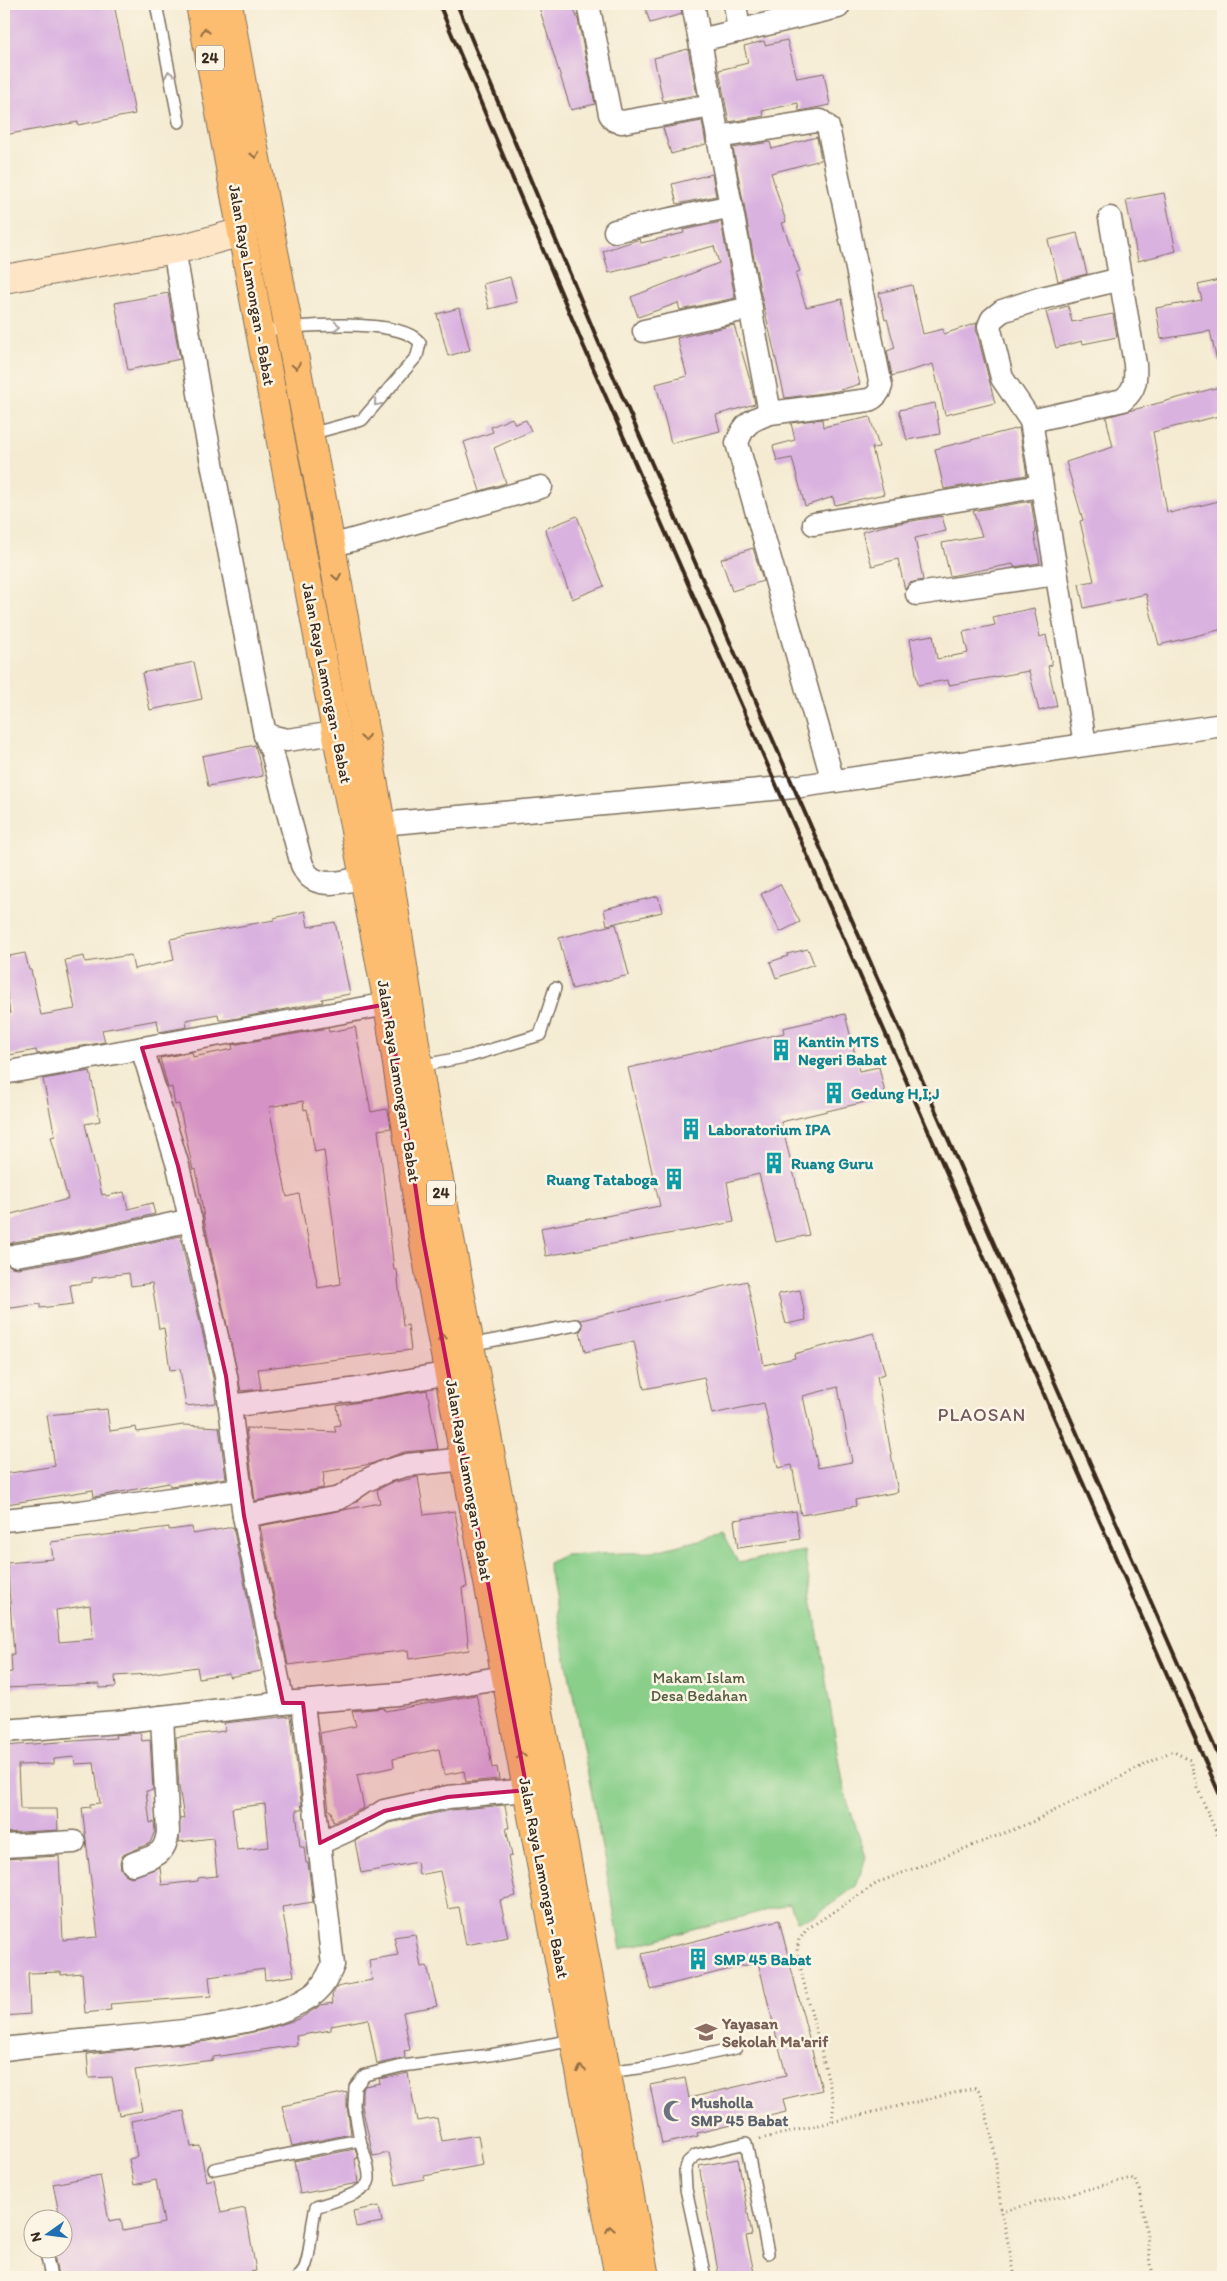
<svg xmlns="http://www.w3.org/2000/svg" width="1227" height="2281" viewBox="0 0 1227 2281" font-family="Itim,sans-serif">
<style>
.green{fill:#89cf8a;stroke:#627c54}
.building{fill:#dab2e0;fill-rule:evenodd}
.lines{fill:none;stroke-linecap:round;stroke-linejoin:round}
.lane-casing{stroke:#7c6e5d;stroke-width:14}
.street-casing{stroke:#7c6e5d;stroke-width:25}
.secondary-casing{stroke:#7c6e5d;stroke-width:30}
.highway-casing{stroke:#7c6e5d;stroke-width:30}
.path{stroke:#7c6e5d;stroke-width:3;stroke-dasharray:1 4;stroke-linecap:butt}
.lane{stroke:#fff;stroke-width:11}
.street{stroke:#fff;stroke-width:22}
.secondary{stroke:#fee5c5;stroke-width:28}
.highway{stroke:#fcbd6f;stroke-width:28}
.rail{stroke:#3b2a1e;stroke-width:4}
.oneway{stroke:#926c42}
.oneway2{stroke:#a79f9a}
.marked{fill:#c2185b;fill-opacity:0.2;stroke:#c2185b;stroke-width:4;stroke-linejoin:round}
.labels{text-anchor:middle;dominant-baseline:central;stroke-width:5;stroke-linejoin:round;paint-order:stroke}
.shield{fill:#fcf5e5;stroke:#75675a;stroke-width:1}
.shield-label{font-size:15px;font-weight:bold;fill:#3b2a1e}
.street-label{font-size:16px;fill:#3b2a1e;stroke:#fcf5e5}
.culture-label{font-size:16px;font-weight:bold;fill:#0d838f;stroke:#fcf5e5;text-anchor:start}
.park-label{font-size:16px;fill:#525c3e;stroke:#fcf5e5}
.education-label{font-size:16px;font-weight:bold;fill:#785e54;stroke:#fcf5e5;text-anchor:start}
.worship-label{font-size:16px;font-weight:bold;fill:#5b616d;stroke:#fcf5e5;text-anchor:start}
.quarter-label{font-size:19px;letter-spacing:1px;fill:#735a62;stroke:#fcf5e5}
</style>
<rect width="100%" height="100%" fill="#fcf5e5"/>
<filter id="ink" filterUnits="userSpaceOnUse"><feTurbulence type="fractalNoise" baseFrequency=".02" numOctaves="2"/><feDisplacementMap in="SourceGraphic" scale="10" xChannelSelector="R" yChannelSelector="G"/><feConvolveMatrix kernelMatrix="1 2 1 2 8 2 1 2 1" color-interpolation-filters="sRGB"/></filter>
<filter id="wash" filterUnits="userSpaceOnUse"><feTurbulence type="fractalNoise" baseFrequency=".0096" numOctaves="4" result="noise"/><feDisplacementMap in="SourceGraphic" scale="20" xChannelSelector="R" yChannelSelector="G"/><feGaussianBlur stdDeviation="1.12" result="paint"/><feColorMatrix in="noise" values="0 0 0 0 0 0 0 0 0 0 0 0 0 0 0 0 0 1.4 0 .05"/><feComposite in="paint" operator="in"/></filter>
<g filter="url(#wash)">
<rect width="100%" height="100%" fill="#f4ebd2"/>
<path class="green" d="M722 1534 738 1562 804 1551 845 1794 866 1857 856 1886 815 1916 797 1921 790 1904 621 1949 548 1563 565 1555 652 1552Z"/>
<g id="blocks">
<g class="building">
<path d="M4 4H114L135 114 78 125V122L4 135Z"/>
<path d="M538 4H572L578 20 595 104 571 110Z"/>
<path d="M644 4H680L682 14 650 23Z"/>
<path d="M787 40 797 78 824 73 830 105 799 111 798 103 762 111 764 116 729 122 719 70 748 63 744 46 764 41 765 45Z"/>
<path d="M688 49 697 95 663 101 654 58Z"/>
<path d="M702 121 706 144 671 154 663 128Z"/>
<path d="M817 137 821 160 771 173 786 222 782 223 800 271 795 273 806 307 842 299 852 352H851L860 384 837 391 785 398 760 290 733 148 770 142 772 149Z"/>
<path d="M712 174 716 196 677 204 672 184Z"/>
<path d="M1164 193 1176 251 1138 261 1126 200Z"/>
<path d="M721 222 735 298 680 310 678 303 638 317 631 297 719 263 714 246 609 273 603 251 640 239 641 243 684 233 683 230Z"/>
<path d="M1077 233 1087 274 1058 281 1048 240Z"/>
<path d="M510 277 517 302 489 309 483 284Z"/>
<path d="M1223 279V360L1217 361 1210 331 1161 339 1156 308 1202 300 1198 285Z"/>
<path d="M912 285 923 334 943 329 944 334 977 323 976 329 995 403 945 415 933 364 892 376 887 351 895 348 887 319 885 320 879 293Z"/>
<path d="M168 293 180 359 128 370 115 303Z"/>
<path d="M1068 306 1072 322 1113 314 1117 337 1083 344 1082 341 1056 348 1046 312Z"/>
<path d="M459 308 470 350 448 356 437 314Z"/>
<path d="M734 325 750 380 755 404 716 415 720 431 671 443 656 384 687 376 677 338Z"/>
<path d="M1223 386V415L1153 432 1167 512 1170 511V513L1223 500V629L1159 645 1146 594 1084 608 1079 584 1094 581 1080 521 1083 520 1066 462 1113 447 1106 417Z"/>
<path d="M935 403 940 434 907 440 899 410Z"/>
<path d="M870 417 879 447 872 448 884 494 835 505 833 497 805 506 792 458 777 461 773 446 795 440 791 423 822 419 823 427Z"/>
<path d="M512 418 515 424 526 420 531 431 494 448 506 483 480 491 464 442 493 432 491 427Z"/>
<path d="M1019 428 1027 475 944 489 935 449Z"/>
<path d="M1031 501 1036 533 1034 534 1040 563 1014 567 1013 564 950 576 942 543 982 536 973 511Z"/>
<path d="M577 516 604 586 572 599 545 529Z"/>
<path d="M942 516 946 531 915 538 923 580 909 583 905 590 898 559 872 566 862 532 888 525Z"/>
<path d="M753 548 763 581 732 591 721 559Z"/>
<path d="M1034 608 1040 637 1046 635 1052 665 1048 666 1057 706 1039 711 1029 671 949 685 948 680 918 685 910 639 933 635 937 659 968 653 963 632 995 625 993 617Z"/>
<path d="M194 662 202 699 150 710 142 673Z"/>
<path d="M255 745 263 776 208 786 202 756Z"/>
<path d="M780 884 800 922 780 932 761 894Z"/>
<path d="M658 896 662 912 607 925 604 909Z"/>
<path d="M305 911 308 927 335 922 350 994 322 999 323 1002 227 1020H219L218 1014 186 1020 187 1027 159 1032 157 1020 102 1030 105 1042 37 1054 36 1050 4 1056V1016L10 1014 4 972V957L25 953 29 970H31L41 1015 75 1009 65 960 84 956 85 962 131 955 134 969 174 960 170 939 274 920V918Z"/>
<path d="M616 924 629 975 572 989 559 938Z"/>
<path d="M808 949 814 964 776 978 770 962 788 956 787 954Z"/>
<path d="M845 1014 859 1071 879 1067 886 1097 781 1122 809 1235 776 1242 759 1174 727 1182 734 1222 546 1256 541 1228 660 1206 628 1068 784 1033 783 1028Z"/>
<path d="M355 1027 371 1112 387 1109 389 1116 391 1128 378 1130 394 1270H397L403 1326 408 1325 411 1350 258 1369 261 1389 241 1391 205 1224 196 1169 193 1170 179 1104 175 1105 172 1087 168 1088 160 1058 192 1052 193 1057 233 1049 232 1045 328 1028 329 1032ZM303 1101 304 1110 307 1109 315 1152 324 1150 341 1284 318 1288 299 1194 287 1197 269 1107Z"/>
<path d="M90 1071 100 1121 85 1124 102 1195 105 1194 106 1196 124 1192 128 1209 152 1203 155 1214 70 1233 14 1242 7 1245 4 1250V1216L68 1199 51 1137 55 1136 43 1079Z"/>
<path d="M180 1236 213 1378 216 1403 186 1406 180 1369 170 1370 164 1328 159 1329 152 1283 131 1286 129 1273 92 1278V1282L70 1285 73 1304 40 1308V1304L4 1309V1259L11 1267 18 1268 75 1259Z"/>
<path d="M747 1281 764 1365 795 1358 794 1354 874 1333 885 1374 877 1376 898 1492 855 1500 856 1506 801 1515 792 1465 778 1468 764 1403 712 1414 704 1377 644 1389 634 1341 585 1352 580 1331 583 1327 581 1320ZM838 1387 852 1462 818 1468 803 1396Z"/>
<path d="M800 1290 806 1320 786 1324 778 1294Z"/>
<path d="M427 1390 438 1449 404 1452 371 1464 324 1472 323 1488 255 1501 246 1428 336 1432 334 1426 340 1425 337 1406Z"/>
<path d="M107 1409 110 1431 136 1427 137 1432 183 1425 219 1427 226 1478 170 1486 169 1483 94 1497 93 1490 7 1504 4 1474 55 1466 47 1415Z"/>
<path d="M418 1477 424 1515 455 1511 467 1587 462 1588 469 1650 409 1659 408 1650 288 1665 260 1526 380 1503 377 1490 391 1483Z"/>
<path d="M796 1511 800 1539 738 1548 734 1520Z"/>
<path d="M169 1527V1530L192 1527 193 1534 233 1527 262 1669 261 1671 229 1677V1673L199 1678 197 1667 148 1674 115 1676 116 1687 100 1688 99 1684 4 1688V1673L12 1672 11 1654H14L7 1563 53 1559 51 1542ZM90 1605 93 1639 59 1642 56 1610Z"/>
<path d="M476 1695 486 1729 492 1768 497 1767 499 1779 466 1782 464 1771 444 1775 439 1749 393 1759 394 1767 357 1775 364 1808 333 1822 331 1811H329L320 1733 356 1726 352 1711 384 1708 385 1711Z"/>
<path d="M291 1716 302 1810H296L300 1847H304L306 1863H308L313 1902 282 1907 294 1976 265 1980 264 1969 209 1977 211 1996 110 2004 111 2010 85 2013 82 1973 61 1975V1972L28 1973 30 2014 4 2016V1859L59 1856 63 1940 98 1937 82 1808 90 1807V1804L100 1803 94 1763 75 1764 74 1757 54 1759V1764L18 1765 20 1809H57L58 1830 4 1833V1746L116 1738 115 1735 140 1733 142 1741 150 1740 153 1790 146 1791 150 1823 154 1822 155 1831 150 1843 123 1855 120 1862 121 1869 125 1874 131 1877 160 1867 162 1885 198 1881V1878L217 1876 213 1838 179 1842 180 1819 184 1818 179 1787 176 1737 225 1731 224 1723ZM265 1804 269 1847 237 1850 232 1808Z"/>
<path d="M505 1805 509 1828H506L512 1856 508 1857 516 1896 500 1900 508 1937 466 1945 459 1907 448 1909 440 1871 419 1875 417 1862 361 1873 355 1841 389 1823 451 1810Z"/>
<path d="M779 1920 822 2090 783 2099 786 2112 697 2133 698 2136 662 2144 650 2085 685 2078 689 2098 786 2075 758 1962 651 1989 642 1954Z"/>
<path d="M415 1934 421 1967 427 1966 437 2006 403 2012 410 2050 404 2051 405 2058 377 2064 368 2019 331 2026V2030L296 2036 297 2045 213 2057V2060L135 2070 142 2111 119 2115 112 2077 89 2078 87 2054 208 2041 263 2030 299 2019 321 2005 333 2003 332 1995 337 1987 372 1980 369 1960 398 1955 394 1937Z"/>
<path d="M408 2073 417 2121 437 2118 442 2141 478 2135 483 2165 424 2176V2179L396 2185 389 2153 373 2156 362 2106V2090L365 2086 380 2083 379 2079Z"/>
<path d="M347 2092V2107L351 2134 292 2146 282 2106Z"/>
<path d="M184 2111 191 2147 200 2146 206 2181 214 2179 221 2213 245 2208 256 2271 222 2277H58L53 2248H65L62 2218H60L53 2184 100 2175 109 2221 121 2219 123 2231 164 2223 156 2180 134 2185 129 2159 137 2157 131 2121Z"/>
<path d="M355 2149 358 2158 355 2159 358 2183 300 2194 294 2161Z"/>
<path d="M738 2159 752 2235 746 2236 755 2277H719L699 2166Z"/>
<path d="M379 2206 382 2222 356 2227 353 2211Z"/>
</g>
</g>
</g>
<g filter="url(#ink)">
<use href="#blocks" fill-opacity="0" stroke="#7c6e5d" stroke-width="1"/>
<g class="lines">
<g class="lane-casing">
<g id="lane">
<path d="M156 4 179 122"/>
<path d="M260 331C290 326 402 316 420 343L417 356 362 420 310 434"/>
<path d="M419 1066 470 1056 540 1035 555 988"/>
<path d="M469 1345 576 1325"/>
<path d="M606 2072 647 2067 736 2048"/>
<path d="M214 2169 360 2140 354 2106 355 2087 365 2075 402 2066 490 2055 574 2040"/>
<path d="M45 2248 51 2277"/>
<path d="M298 2277C312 2269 310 2224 316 2207 329 2202 368 2194 369 2179 370 2167 363 2152 360 2140"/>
<path d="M705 2277 686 2189 685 2171 688 2162 696 2155 746 2143 768 2253"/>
</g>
</g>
<g class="street-casing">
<g id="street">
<path d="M588 4 610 114 614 120 622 122 712 106"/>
<path d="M693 4 770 413C751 420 744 423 737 443L833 781"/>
<path d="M735 4 739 31"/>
<path d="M700 40 838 7"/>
<path d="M718 137 817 121H821L828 127 881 386C879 393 876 397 869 400L770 413"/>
<path d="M615 231 732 206"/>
<path d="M174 249 204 422 265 735 287 740 336 733"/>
<path d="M644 331 751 308"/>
<path d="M1031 421 1123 400C1136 389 1136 380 1135 364L1110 218"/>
<path d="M814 524 1041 486"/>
<path d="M331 546 541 487"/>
<path d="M917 594 1056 574"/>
<path d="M265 735 272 752 302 865C304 868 306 873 308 875 321 889 348 881 363 877"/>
<path d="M1085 744 1031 421 1002 378 989 326 992 319 1002 311 1038 299 1121 279"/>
<path d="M381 824 794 787 1223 725"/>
<path d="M142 1048 178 1166 226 1376 244 1516 283 1703"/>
<path d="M4 1073 388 1004"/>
<path d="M16 1255 72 1246 191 1220"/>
<path d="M230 1406 366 1388 449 1373"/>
<path d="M244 1516 340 1498 365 1481 386 1471 407 1465 465 1459"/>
<path d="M4 1520 80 1512 241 1489"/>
<path d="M4 1731 117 1722 283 1703 398 1694 505 1677"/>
<path d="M320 1843 370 1820 384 1811 448 1797 527 1790"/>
<path d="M4 1846 74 1842"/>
<path d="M133 1864C154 1856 165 1856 168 1832L162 1717"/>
<path d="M4 2049C71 2040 139 2038 206 2028 242 2022 279 2017 311 1996 322 1989 328 1977 333 1965L303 1703"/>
</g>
</g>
<g class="secondary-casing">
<path id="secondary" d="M4 279 187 247 242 232"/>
</g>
<g class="highway-casing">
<g id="highway">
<path d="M200 4 260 331 388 1004 423 1238 619 2277"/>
<path d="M228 4 246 107 331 546 381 824 423 1095 645 2277"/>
</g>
</g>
<g class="path">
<path d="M832 2121 834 2102 803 1979 797 1949 799 1940 807 1929 879 1882 1030 1823 1170 1752H1174L1190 1760 1199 1792 1223 1848"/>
<path d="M760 2139 975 2088 981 2093 993 2142 1001 2208 1015 2277"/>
<path d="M1001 2208 1007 2210 1131 2178 1135 2180 1140 2190 1153 2277"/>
</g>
<use href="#lane" class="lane"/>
<use href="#street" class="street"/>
<use href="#secondary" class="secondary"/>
<use href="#highway" class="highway"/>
<g class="rail">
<path d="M439 4 584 347 1223 1802"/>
<path d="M457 4 598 341 1223 1766"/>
</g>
</g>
<defs><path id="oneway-chevron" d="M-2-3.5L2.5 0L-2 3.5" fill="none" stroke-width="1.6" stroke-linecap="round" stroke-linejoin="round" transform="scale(1.25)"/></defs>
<g class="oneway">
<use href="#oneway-chevron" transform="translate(205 31) rotate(-100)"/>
<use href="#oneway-chevron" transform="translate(255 155) rotate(79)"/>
<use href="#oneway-chevron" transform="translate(296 366) rotate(78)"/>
<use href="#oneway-chevron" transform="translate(337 577) rotate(80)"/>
<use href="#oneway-chevron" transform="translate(365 738) rotate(80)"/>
<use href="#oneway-chevron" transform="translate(442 1337) rotate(-101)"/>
<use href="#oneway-chevron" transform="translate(521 1755) rotate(-101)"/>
<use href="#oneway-chevron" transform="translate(581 2069) rotate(-100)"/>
<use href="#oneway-chevron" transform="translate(610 2229) rotate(-100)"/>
</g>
<g class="oneway2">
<use href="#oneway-chevron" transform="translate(169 74) rotate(-101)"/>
<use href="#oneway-chevron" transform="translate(337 326) rotate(1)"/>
<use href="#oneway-chevron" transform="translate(377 403) rotate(130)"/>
</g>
</g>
<path class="marked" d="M388 1004 423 1238 527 1790 448 1797 384 1811 320 1843 303 1703H283L244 1516 226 1376 178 1166 142 1048Z"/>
<defs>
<g id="building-bare" transform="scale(1.725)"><path d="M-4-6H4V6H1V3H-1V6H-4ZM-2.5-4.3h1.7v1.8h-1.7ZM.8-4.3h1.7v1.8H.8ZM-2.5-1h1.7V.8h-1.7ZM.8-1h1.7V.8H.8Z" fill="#0f9aa8" stroke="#fcf5e5" stroke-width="2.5" paint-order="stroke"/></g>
<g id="school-bare" transform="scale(1.725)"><path d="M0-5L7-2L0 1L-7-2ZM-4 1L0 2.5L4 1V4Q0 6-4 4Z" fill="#8d6e63" stroke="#fcf5e5" stroke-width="2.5" paint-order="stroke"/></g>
<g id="mosque-bare" transform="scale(1.725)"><path d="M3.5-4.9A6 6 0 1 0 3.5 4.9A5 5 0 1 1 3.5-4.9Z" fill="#6b7280" stroke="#fcf5e5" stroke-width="2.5" paint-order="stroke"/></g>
</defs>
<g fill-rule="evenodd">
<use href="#building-bare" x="781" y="1050"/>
<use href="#building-bare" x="834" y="1093"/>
<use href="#building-bare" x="691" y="1129"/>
<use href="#building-bare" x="774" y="1163"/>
<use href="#building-bare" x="674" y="1179"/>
<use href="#building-bare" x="698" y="1959"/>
<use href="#school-bare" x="706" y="2032"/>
<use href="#mosque-bare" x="674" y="2111"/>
</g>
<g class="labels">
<g class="shield">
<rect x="196" y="45.5" width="28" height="25" rx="4"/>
<rect x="427" y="1180.5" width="28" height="25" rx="4"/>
</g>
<g class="shield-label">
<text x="210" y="58">24</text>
<text x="441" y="1193">24</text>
</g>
<g class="street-label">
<text transform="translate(252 285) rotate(80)">Jalan Raya Lamongan - Babat</text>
<text transform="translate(327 683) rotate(79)">Jalan Raya Lamongan - Babat</text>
<text transform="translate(399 1081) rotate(81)">Jalan Raya Lamongan - Babat</text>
<text transform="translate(469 1480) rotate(80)">Jalan Raya Lamongan - Babat</text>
<text transform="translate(544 1878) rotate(79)">Jalan Raya Lamongan - Babat</text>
</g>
<g class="culture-label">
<text x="798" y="1041">Kantin MTS<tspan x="798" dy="18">Negeri Babat</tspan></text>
<text x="851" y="1093">Gedung H,I,J</text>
<text x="708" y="1129">Laboratorium IPA</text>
<text x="791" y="1163">Ruang Guru</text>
<text x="658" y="1179" text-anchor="end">Ruang Tataboga</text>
<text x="714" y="1959">SMP 45 Babat</text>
</g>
<g class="park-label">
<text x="699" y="1677">Makam Islam<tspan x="699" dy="18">Desa Bedahan</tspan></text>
</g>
<g class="education-label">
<text x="722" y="2023">Yayasan<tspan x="722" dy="18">Sekolah Ma'arif</tspan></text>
</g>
<g class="worship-label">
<text x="691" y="2102">Musholla<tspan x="691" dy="18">SMP 45 Babat</tspan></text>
</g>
<g class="quarter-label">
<text x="982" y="1414">PLAOSAN</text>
</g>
</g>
<rect width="1227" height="2281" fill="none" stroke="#fcf5e5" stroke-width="20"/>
<g transform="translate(48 2234) rotate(256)"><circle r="24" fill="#fcf5e5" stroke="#afa495"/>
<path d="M0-4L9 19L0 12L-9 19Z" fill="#1f6fb2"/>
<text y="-8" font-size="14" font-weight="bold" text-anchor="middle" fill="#3b2a1e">N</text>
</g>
</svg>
